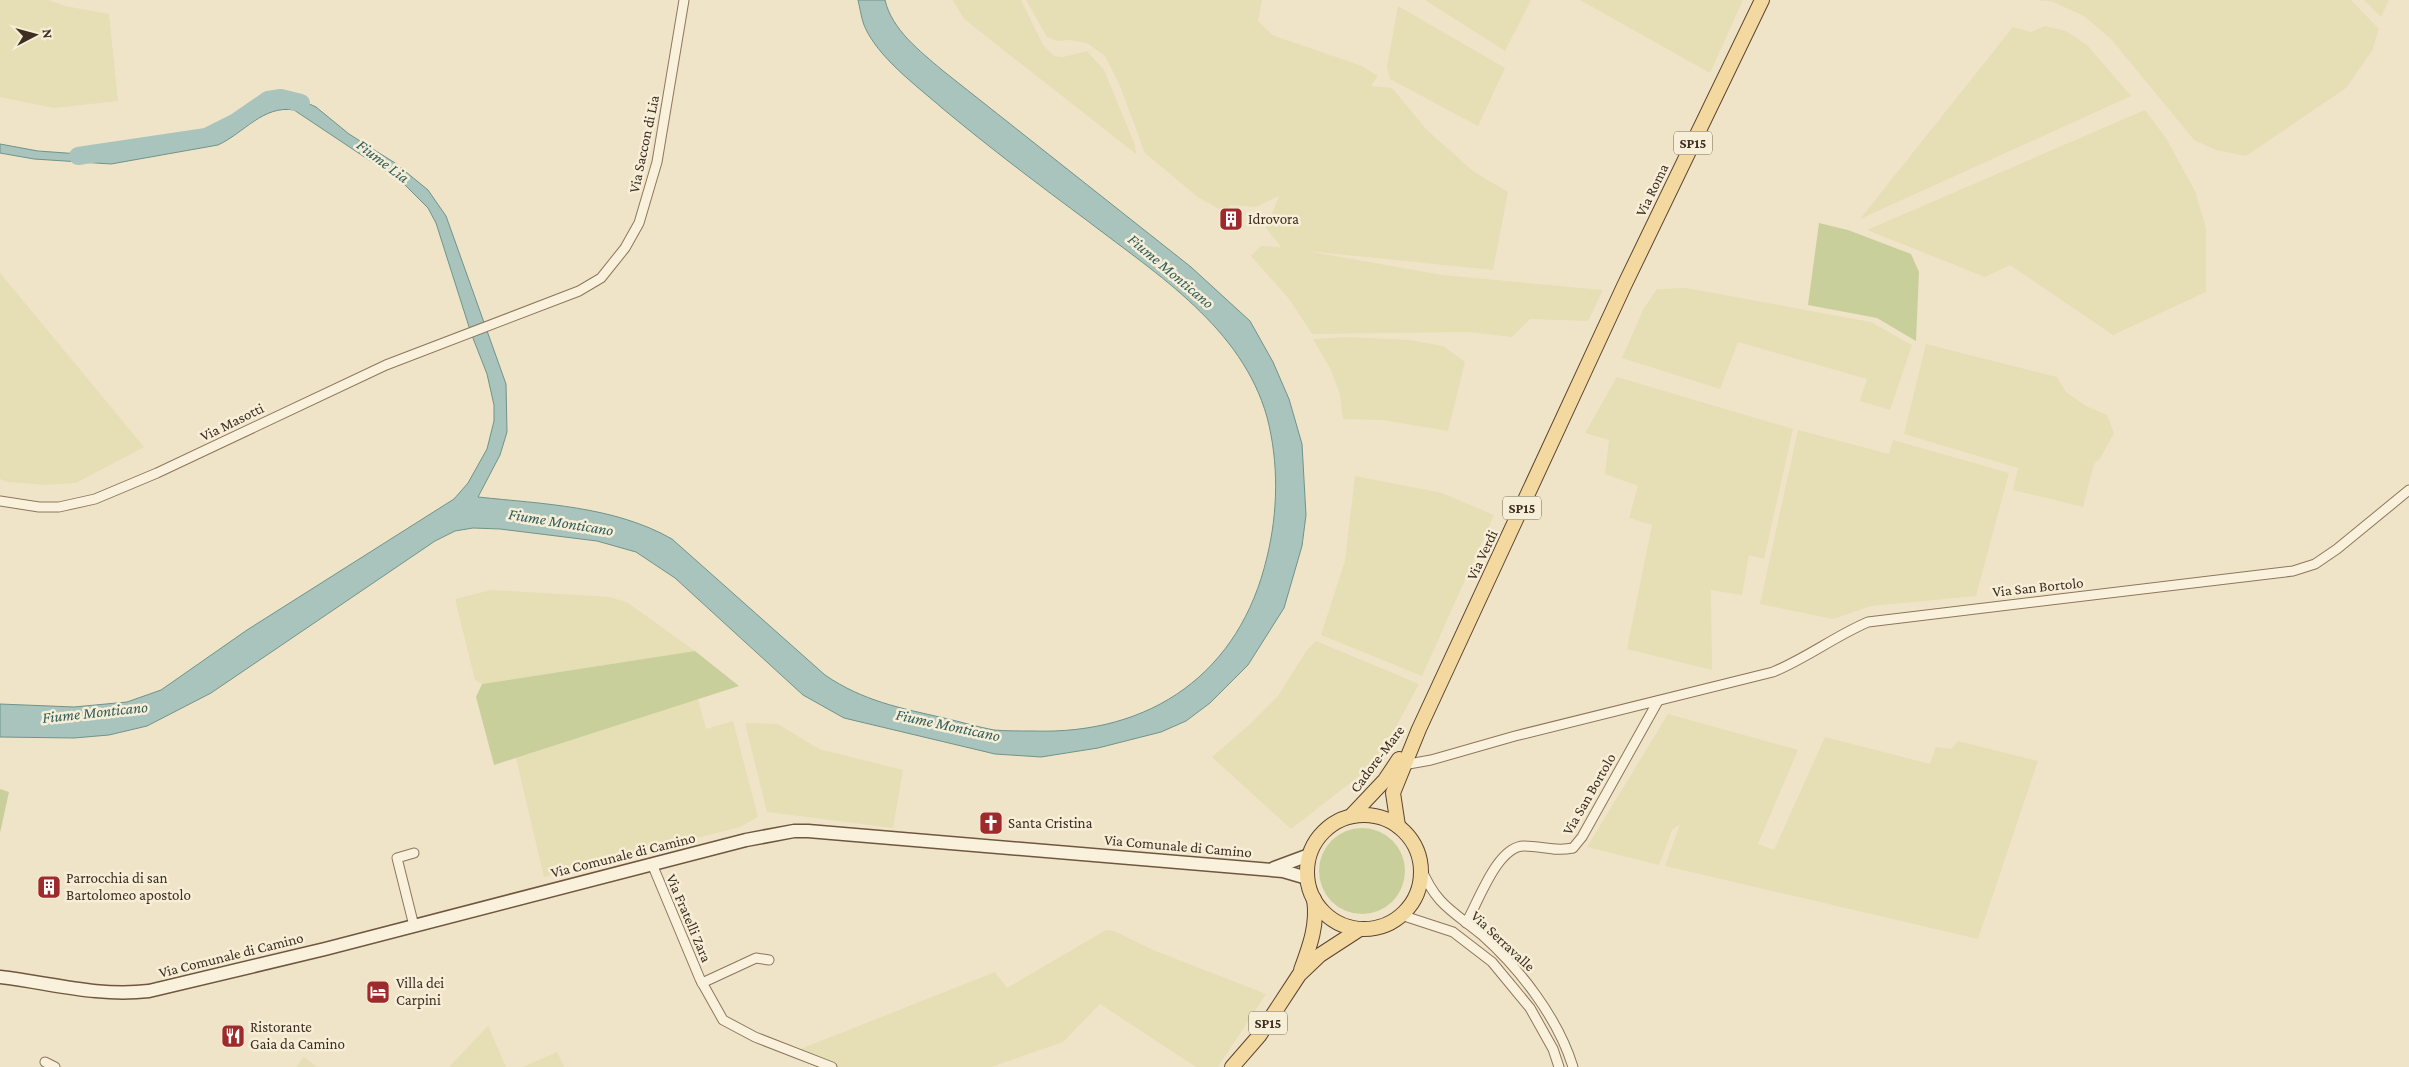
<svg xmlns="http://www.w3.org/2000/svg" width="2409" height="1067" viewBox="0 0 2409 1067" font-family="'Crimson Pro',serif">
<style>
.farmland{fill:#e6deb5}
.green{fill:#c9cf9b}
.water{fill:#a9c4bc;stroke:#6f938a}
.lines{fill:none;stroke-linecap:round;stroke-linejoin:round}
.river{stroke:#a9c4bc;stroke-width:18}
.street-casing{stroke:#8d765c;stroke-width:11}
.secondary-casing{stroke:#6f573f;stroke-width:15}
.primary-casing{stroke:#5b4430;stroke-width:16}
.street{stroke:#faf1dc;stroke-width:9}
.secondary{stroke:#faf1dc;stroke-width:12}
.primary{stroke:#f3d9a0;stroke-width:14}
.labels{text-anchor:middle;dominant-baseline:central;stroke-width:5;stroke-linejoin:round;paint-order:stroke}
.shield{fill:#f7eed8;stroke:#756857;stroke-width:1}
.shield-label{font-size:14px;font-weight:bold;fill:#3d2e20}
.street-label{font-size:15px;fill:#3d2e20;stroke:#f7eed8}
.poi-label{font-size:15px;fill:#3d2e20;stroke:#f7eed8;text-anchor:start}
.water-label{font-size:16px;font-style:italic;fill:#2f5d5a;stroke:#f7eed8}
</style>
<rect width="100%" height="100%" fill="#f0e4c8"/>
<g class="farmland">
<path d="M0 0H48L65 6 109 14 118 101 54 108 0 97Z"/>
<path d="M953 0H1021L1043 45 1054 56 1063 57 1087 51 1104 70 1135 145 1136 154 964 19Z"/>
<path d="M1026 0H1262L1258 21 1272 35 1362 66 1378 76 1371 86 1392 88 1427 130 1474 172 1508 192 1493 270 1307 251 1442 275 1603 290 1588 321 1530 319 1512 337 1467 332 1312 334 1290 300 1251 256 1261 246 1281 247 1266 228 1279 196 1256 207 1231 205 1223 211 1199 198 1145 153 1120 86 1105 56 1087 43 1070 40 1058 41 1047 37Z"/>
<path d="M1425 0H1531L1505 51Z"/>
<path d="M1580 0H1743L1710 73Z"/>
<path d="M2034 0H2351L2379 29 2372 51 2346 88 2246 156 2216 150 2194 140 2112 40 2084 16 2051 1Z"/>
<path d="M2364 0H2389L2381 17Z"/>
<path d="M1398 6 1505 68 1478 126 1390 79 1387 67Z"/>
<path d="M2045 26 2066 31 2088 46 2131 96 1860 219 2013 27 2031 32Z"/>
<path d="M2145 110 2166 138 2195 191 2206 228V292L2113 335 2010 265 1985 277 1867 230Z"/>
<path d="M0 273 144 447 76 483 45 485 8 482 0 479Z"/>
<path d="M1686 288 1871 322 1912 345 1890 410 1860 401 1867 379 1738 342 1720 389 1622 358 1644 308 1657 289Z"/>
<path d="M1348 337 1410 340 1443 346 1465 362 1448 431 1382 420 1343 419 1340 395 1331 370 1313 339Z"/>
<path d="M1926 344 2057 377 2066 392 2086 406 2107 415 2114 433 2100 459 2094 464 2083 507 2013 490 2018 468 1904 434Z"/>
<path d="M1617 377 1793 429 1764 559 1749 555 1742 595 1711 590 1712 670 1627 649 1652 525 1629 518 1638 486 1605 474 1609 440 1585 433Z"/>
<path d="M1798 430 1889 454 1893 440 2009 473 1976 596 1871 606 1833 619 1760 604Z"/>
<path d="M1355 476 1442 493 1494 515 1422 676 1321 635 1345 561Z"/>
<path d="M491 590 610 597 628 603 695 651 482 684 475 680 455 599Z"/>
<path d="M1316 641 1419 684 1377 762 1291 829 1212 757 1249 725 1278 696 1307 650Z"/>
<path d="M698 699 706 729 733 721 758 817 740 827 544 877 516 758Z"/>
<path d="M1668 714 1798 750 1758 844 1774 850 1825 737 1930 764 1936 747 1951 749 1958 741 2038 761 1978 939 1665 866 1680 824 1672 830 1659 865 1587 847Z"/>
<path d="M745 723 778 724 819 749 903 770 893 828 767 812Z"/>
<path d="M1106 930 1114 931 1153 950 1266 994 1218 1067H1196L1100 1004 1063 1042 991 1067H831L793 1052 995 972 1007 988Z"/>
<path d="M488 1026 506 1067H449Z"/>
<path d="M557 1052 564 1067H523Z"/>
<path d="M304 1057 317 1067H296Z"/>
</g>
<g class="green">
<path d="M1819 223 1848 230 1911 254 1919 272 1916 341 1877 318 1808 305Z"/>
<path d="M695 651 739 686 494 765 476 697 482 684Z"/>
<path d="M0 789 9 792 0 833Z"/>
<circle cx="1362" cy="871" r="43"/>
</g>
<path class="water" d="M858 0H885C892 30 920 51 942 70L1191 267 1250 321 1273 362 1289 399 1302 444 1306 515 1302 546 1284 608 1248 665 1210 703 1186 721 1161 732 1098 748 1041 757 995 754 844 718 803 695 675 578 636 552 597 541 500 529 473 528 455 531 435 541 211 693 147 726 109 735 74 738 0 737V704L74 707 127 702 161 690 247 630 454 499 468 483 487 449 494 421V405L487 374 471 333 436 223 428 208 402 182 294 110C263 105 244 133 218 145L111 164 34 159 0 153V144L38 151 80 154 114 153 190 143 227 131 259 108 276 99 289 95 316 107 349 134 395 163 428 190 446 216 506 384 507 432 500 455 478 497C543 504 614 506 672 539L825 675C863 701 900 708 944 718 961 722 978 727 994 730 1007 731 1020 731 1033 731 1151 735 1240 673 1267 557 1278 512 1279 463 1267 417 1242 328 1158 275 1089 222 1039 185 990 148 942 108 917 86 877 57 864 25 861 17 860 8 858 0Z"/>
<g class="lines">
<path class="river" d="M78 156 206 137 236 122 268 100 281 98 301 103"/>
<g class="street-casing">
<g id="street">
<path d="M0 501 39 507H59L95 499 157 473 386 365 579 291 601 278 625 248 639 223 657 162 684 0"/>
<path d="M1403 765 1431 760 1515 736 1773 672C1807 658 1835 636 1868 622L2293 571 2315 564 2337 549 2409 490"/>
<path d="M652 864 700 979 723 1020 755 1037 832 1067"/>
<path d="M1421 868C1436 905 1453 911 1482 935 1520 969 1558 1018 1573 1067"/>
<path d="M1401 915 1453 932 1492 962 1530 1008 1553 1049 1559 1067"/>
<path d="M1466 923C1478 903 1497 846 1524 846 1543 846 1554 852 1573 848L1582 837 1658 701"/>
<path d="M414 926 397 858 414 853"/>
<path d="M702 983 756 958 769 960"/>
<path d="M45 1062 55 1067"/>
</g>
</g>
<g class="secondary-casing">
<g id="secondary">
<path d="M1274 868 1309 855"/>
<path d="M0 977C51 983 97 997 149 991L325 949 746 840 794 831H808L1283 871 1307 878"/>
</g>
</g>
<g class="primary-casing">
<g id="primary">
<circle cx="1364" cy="872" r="57"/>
<path d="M1351 816 1385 780 1399 759"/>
<path d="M1398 826 1393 793 1419 729 1624 286 1762 0"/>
<path d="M1301 970C1310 946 1318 924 1314 899"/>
<path d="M1232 1067 1259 1036 1299 975 1320 955 1360 929"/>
</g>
</g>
<use href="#street" class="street"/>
<use href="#secondary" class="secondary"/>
<use href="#primary" class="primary"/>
</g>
<defs>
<g id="building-square" transform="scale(1.25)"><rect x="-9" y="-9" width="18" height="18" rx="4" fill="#9e2a2b" stroke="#f7eed8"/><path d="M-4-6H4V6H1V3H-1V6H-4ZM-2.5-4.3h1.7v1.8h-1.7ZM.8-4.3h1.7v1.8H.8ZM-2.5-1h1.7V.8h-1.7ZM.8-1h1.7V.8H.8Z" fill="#fff"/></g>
<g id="church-square" transform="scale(1.25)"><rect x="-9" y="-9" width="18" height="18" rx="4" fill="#9e2a2b" stroke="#f7eed8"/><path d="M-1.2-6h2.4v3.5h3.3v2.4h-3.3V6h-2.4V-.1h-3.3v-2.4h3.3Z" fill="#fff"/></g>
<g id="hotel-square" transform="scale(1.25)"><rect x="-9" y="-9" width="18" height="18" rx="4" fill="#9e2a2b" stroke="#f7eed8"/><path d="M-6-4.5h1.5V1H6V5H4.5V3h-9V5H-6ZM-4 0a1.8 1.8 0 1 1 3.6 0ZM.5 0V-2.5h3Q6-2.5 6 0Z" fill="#fff"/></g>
<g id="restaurant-square" transform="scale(1.25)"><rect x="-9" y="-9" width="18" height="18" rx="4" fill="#9e2a2b" stroke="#f7eed8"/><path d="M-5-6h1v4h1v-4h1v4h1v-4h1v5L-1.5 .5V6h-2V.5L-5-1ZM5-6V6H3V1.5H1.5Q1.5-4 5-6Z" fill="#fff"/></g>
</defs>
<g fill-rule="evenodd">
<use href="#building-square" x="1231" y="219"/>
<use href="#church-square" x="991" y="823"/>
<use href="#building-square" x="49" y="887"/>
<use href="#hotel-square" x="378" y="992"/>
<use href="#restaurant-square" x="233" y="1036"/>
</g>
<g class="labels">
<g class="shield">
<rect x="1674" y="131.5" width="38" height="23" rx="4"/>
<rect x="1503" y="496.5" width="38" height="23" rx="4"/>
<rect x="1249" y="1011.5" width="38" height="23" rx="4"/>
</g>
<g class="shield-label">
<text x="1693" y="143">SP15</text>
<text x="1522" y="508">SP15</text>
<text x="1268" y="1023">SP15</text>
</g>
<g class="street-label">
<text transform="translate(644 144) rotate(-78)">Via Saccon di Lia</text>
<text transform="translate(1652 190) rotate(-64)">Via Roma</text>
<text transform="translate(232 422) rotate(-26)">Via Masotti</text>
<text transform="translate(1482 555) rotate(-65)">Via Verdi</text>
<text transform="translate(2038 587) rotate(-6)">Via San Bortolo</text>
<text transform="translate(1377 759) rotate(-53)">Cadore-Mare</text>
<text transform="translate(1589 794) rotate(-60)">Via San Bortolo</text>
<text transform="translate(1178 846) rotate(5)">Via Comunale di Camino</text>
<text transform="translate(623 855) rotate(-14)">Via Comunale di Camino</text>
<text transform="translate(689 918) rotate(67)">Via Fratelli Zara</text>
<text transform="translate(1503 941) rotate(43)">Via Serravalle</text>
<text transform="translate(231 955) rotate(-14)">Via Comunale di Camino</text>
</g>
<g class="poi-label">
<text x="1248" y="219">Idrovora</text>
<text x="1008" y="823">Santa Cristina</text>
<text x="66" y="878">Parrocchia di san<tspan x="66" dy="17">Bartolomeo apostolo</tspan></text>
<text x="396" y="983">Villa dei<tspan x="396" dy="17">Carpini</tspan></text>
<text x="250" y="1027">Ristorante<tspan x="250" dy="17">Gaia da Camino</tspan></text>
</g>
<g class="water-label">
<text transform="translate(383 161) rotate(37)">Fiume Lia</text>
<text transform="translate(1171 271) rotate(40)">Fiume Monticano</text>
<text transform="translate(561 522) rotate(9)">Fiume Monticano</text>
<text transform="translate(95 712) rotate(-6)">Fiume Monticano</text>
<text transform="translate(948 725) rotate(12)">Fiume Monticano</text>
</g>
</g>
<g transform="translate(35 35) rotate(84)" stroke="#f7eed8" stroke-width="4" paint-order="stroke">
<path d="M0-4L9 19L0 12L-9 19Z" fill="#3d2e20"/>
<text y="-8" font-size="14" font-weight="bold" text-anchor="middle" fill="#3d2e20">N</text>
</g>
</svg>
